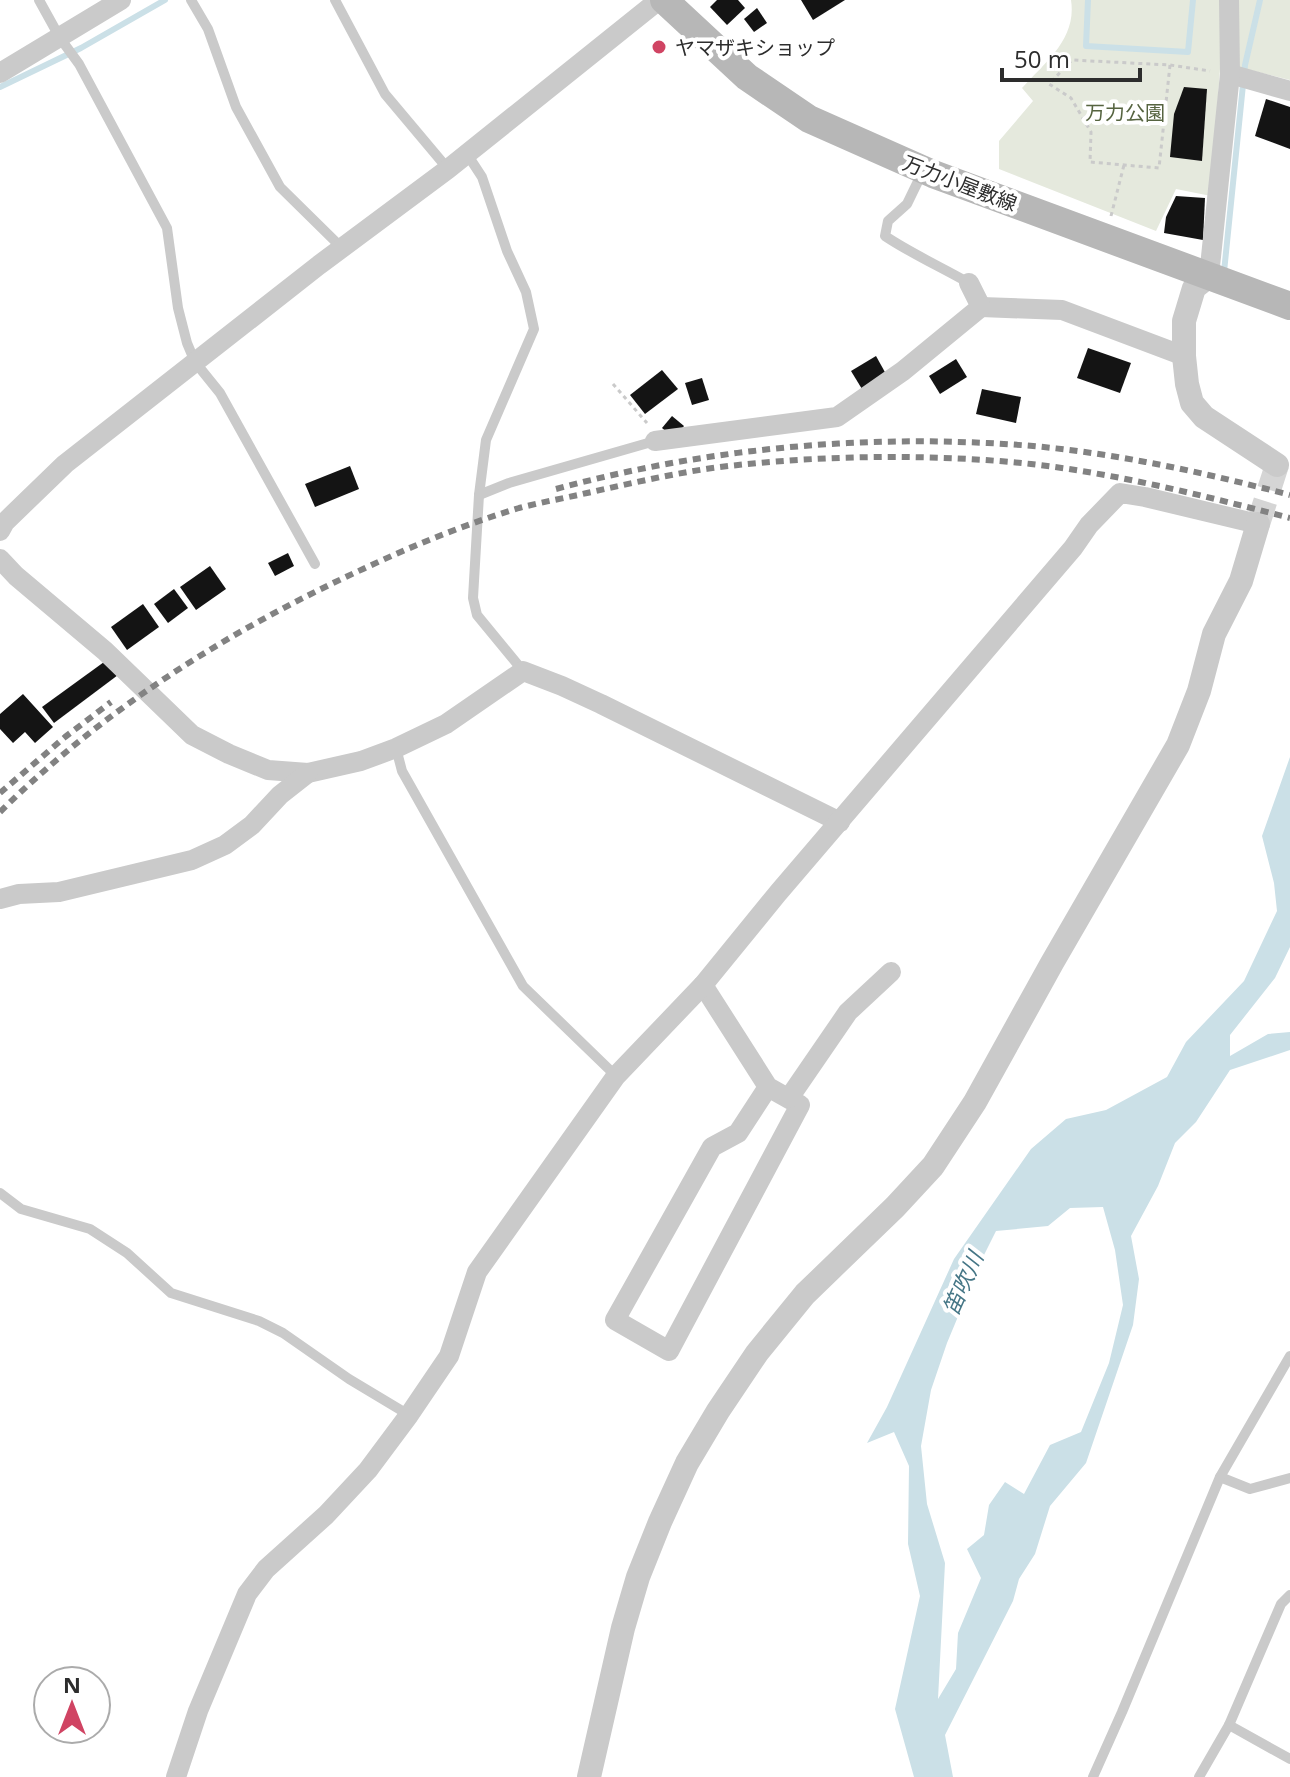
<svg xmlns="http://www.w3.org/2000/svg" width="1290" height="1777" viewBox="0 0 1290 1777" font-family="'Open Sans','Noto Sans JP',sans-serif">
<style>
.green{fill:#e5e9dd}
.water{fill:#cbe0e7;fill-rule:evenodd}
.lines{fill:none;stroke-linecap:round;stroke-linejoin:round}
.stream{stroke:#cbe0e7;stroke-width:6}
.building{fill:#141414}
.tertiary-tunnel{stroke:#d5d5d5;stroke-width:24;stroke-dasharray:24 12;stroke-linecap:butt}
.path{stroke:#cacaca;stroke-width:3;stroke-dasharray:4 4;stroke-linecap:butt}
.service{stroke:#cacaca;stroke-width:10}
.minor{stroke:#cacaca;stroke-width:20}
.tertiary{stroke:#cacaca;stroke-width:24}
.secondary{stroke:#b7b7b7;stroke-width:28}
.rail{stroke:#828282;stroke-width:6;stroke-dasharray:8 6;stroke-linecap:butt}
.poi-dot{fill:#d04463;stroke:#fff;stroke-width:3}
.labels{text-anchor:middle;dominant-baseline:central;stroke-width:8;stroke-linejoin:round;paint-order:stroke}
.poi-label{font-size:20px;fill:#2d2d2d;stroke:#fff;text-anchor:start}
.park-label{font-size:20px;fill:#566440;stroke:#fff}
.street-label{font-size:20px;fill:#2d2d2d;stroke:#fff}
.water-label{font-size:22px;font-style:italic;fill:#457686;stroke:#fff}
</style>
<rect width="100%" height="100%" fill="#fff"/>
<path class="green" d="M1071 0H1290V80L1238 67 1220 69 1211 196 1176 189 1156 231 999 169V141L1033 101 1022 88C1045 62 1077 39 1071 0Z"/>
<path class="water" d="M1290 757V947L1275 978 1230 1035V1056L1268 1034 1290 1032V1050L1230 1070 1196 1122 1175 1143 1158 1186 1131 1236 1139 1279 1133 1325 1086 1463 1050 1506 1035 1554 1019 1579 1013 1601 945 1735 953 1777H914L895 1709 920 1596 908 1544 909 1466 894 1432 867 1443 887 1407 954 1259 1031 1149 1066 1119 1106 1110 1167 1077 1186 1042 1244 981 1277 911 1274 883 1262 836ZM1103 1207 1115 1250 1123 1305 1109 1363 1081 1432 1050 1445 1024 1494 1005 1482 989 1505 984 1535 967 1549 981 1578 958 1633 956 1669 938 1699 945 1563 927 1504 921 1446 931 1390 947 1343 982 1259 996 1231 1048 1226 1070 1208Z"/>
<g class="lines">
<g class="stream">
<path d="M1088 0 1086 46 1188 52 1193 0"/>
<path d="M0 87 81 48 165 0"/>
<path d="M1224 272 1245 65 1260 0"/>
</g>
</g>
<g class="building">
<path d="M717 0H738L745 8 727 25 710 7Z"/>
<path d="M801 0H845L813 20Z"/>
<path d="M757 8 767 23 754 32 744 19Z"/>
<path d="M1184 87 1207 89 1202 161 1170 157 1174 114Z"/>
<path d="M1266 99 1290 107V149L1255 136Z"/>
<path d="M1176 196 1205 198 1203 240 1164 233 1166 217Z"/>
<path d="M1088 348 1131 363 1120 393 1077 378Z"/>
<path d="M876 356 886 374 865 394 851 371Z"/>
<path d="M956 359 967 377 940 394 929 376Z"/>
<path d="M662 370 678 389 645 414 630 395Z"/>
<path d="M702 378 709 400 692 405 685 383Z"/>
<path d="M982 389 1021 397 1016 423 976 414Z"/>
<path d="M672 416 684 426 674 438 662 428Z"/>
<path d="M350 466 359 489 315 507 305 484Z"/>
<path d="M288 553 294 566 275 576 268 563Z"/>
<path d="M210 566 226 589 196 610 180 587Z"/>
<path d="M174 589 188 608 168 623 154 604Z"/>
<path d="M143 604 159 627 127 650 111 627Z"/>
<path d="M104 662 118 675 54 723 42 707Z"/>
<path d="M23 694 53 727 35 743 25 732 13 743 0 729V714Z"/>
</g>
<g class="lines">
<path class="tertiary-tunnel" d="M1258 524 1277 465"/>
<g class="path">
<path d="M1170 65 1159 168 1090 162 1091 132 1071 98 1049 84 1072 60 1170 65 1210 71"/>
<path d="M1111 216 1124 165"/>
<path d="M613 384 647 423"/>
</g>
<g class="service">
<path d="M39 0 60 38 79 64 167 228 178 308 187 343 195 362 220 393 315 564"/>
<path d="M191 0 208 29 236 107 280 187 342 248"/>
<path d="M335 0 385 94 448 169"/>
<path d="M467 154 482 177 507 251 526 292 534 329 486 440 479 495 473 598 477 615 523 671"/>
<path d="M923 171 907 204 888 221 885 236C912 254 941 267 969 283"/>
<path d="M479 495 509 483 655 441"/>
<path d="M396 748 402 771 523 986 616 1076"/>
<path d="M0 1193 21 1209 90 1229 127 1253 171 1293 259 1321 283 1333 349 1379 409 1415"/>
<path d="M1220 1477 1250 1489 1290 1478"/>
<path d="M1229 1725 1290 1759"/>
<path d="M1093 1777 1122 1712 1220 1477 1290 1356"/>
<path d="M1199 1777 1229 1725 1281 1604 1290 1595"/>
</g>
<g class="minor">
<path d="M0 73 121 0"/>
<path d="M1230 74 1290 91"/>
<path d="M1209 276 1230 74 1229 0"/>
<path d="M981 307 1062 310 1184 356"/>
<path d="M655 441 837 417 903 371 981 307 969 283"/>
<path d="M0 531 5 522 65 464 319 265 448 169 659 0"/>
<path d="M0 559 16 576 105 651 192 735 229 754 268 770 308 773 361 761 396 748 446 724 523 671 562 686 601 704 840 822"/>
<path d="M0 899 19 894 59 892 192 860 225 845 252 825 280 795 308 773"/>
<path d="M703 985 768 1087 800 1105 669 1351 615 1320 712 1147 738 1133 768 1087"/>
<path d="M789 1098 848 1012 891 972"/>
<path d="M176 1777 198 1711 247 1594 266 1569 326 1515 368 1470 409 1415 449 1356 477 1272 616 1076 703 985 778 893 1073 548 1089 525 1120 493 1145 497 1258 524"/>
</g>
<g class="tertiary">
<path d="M1209 276 1194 288 1184 321V356L1187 384 1192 403 1204 417 1277 465"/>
<path d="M589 1777 623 1628 638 1577 660 1522 687 1463 718 1411 757 1353 805 1294 895 1207 933 1166 975 1102 1052 963 1178 745 1199 691 1214 634 1241 581 1258 524"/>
</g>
<path class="secondary" d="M664 0 747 77 809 119 933 174 1290 306"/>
<g class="rail">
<path d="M556 489C711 447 873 433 1033 446 1120 454 1206 473 1290 495"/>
<path d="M0 793 65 737 111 702"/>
<path d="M0 812C105 708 230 630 363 569 414 545 466 524 519 508 542 502 565 498 587 493 637 482 687 470 738 465 831 455 938 454 1031 464 1119 474 1205 496 1290 518"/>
</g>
</g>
<circle class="poi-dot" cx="659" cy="47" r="8"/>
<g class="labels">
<g class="poi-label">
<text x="675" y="47">ヤマザキショップ</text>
</g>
<g class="park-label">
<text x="1125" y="112">万力公園</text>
</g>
<g class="street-label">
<text transform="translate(960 183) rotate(21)">万力小屋敷線</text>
</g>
<g class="water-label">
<text transform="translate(962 1283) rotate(-66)">笛吹川</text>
</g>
</g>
<g transform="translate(72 1705)"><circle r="38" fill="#ffffff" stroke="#ababab" stroke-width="2"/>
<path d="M0-6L14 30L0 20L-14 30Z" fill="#d04463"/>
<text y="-12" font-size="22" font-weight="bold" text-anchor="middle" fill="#2d2d2d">N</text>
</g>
<path d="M1002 68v12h138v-12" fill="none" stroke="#2d2d2d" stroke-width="4"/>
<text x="1014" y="68" font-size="24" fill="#2d2d2d" stroke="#ffffff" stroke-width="6" paint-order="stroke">50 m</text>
</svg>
